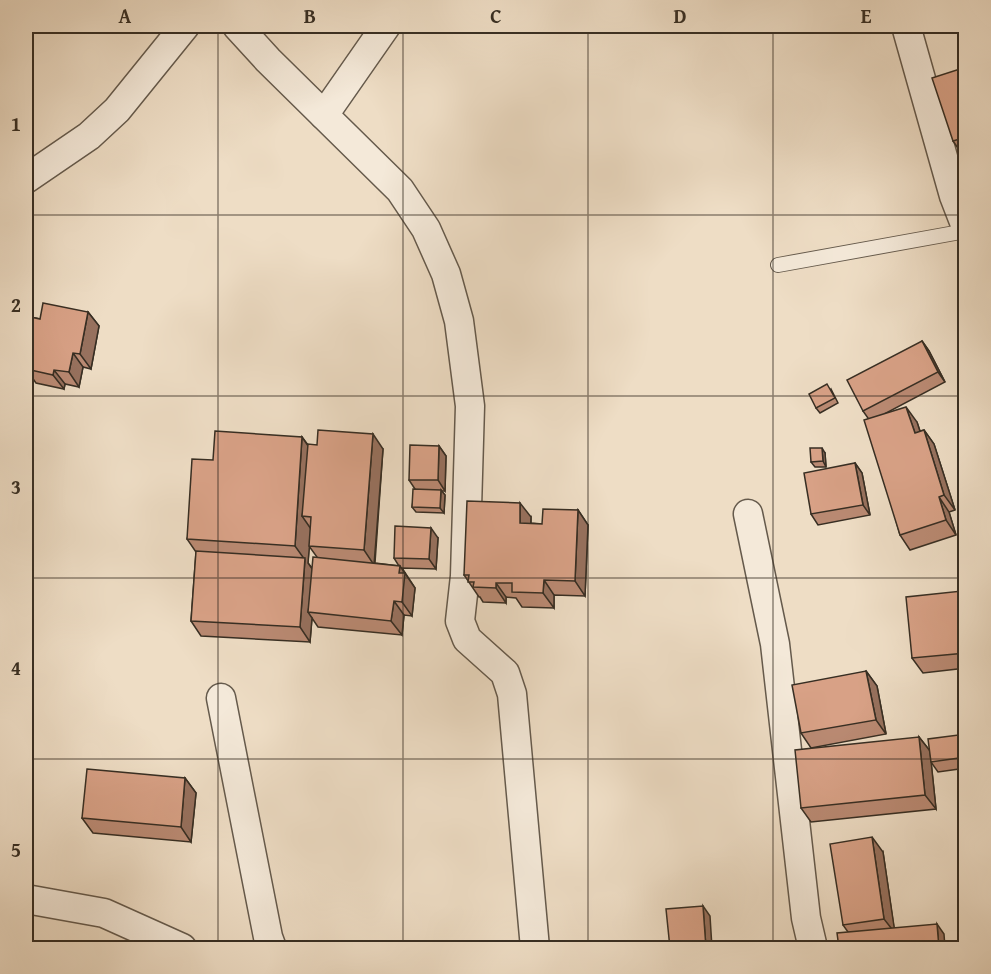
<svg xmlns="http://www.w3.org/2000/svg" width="991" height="974" viewBox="0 0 991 974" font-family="'Gentium Book Plus',serif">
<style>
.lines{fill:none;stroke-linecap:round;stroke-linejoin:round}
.lane-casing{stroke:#655a4c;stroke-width:16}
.street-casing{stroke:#655a4c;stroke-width:31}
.lane{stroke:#f4e9d9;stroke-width:14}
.street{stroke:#f4e9d9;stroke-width:28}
.wall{fill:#ba8a73;stroke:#372e23;stroke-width:1.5;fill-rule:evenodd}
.shaded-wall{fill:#97715e;stroke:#372e23;stroke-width:1.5}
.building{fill:#d8a186;stroke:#372e23;stroke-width:1.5}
.grid{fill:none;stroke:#372e23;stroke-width:1.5;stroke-opacity:0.55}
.neatline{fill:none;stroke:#372e23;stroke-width:2}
.grid-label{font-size:20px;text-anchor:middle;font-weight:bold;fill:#372e23}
</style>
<rect width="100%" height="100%" fill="#eeddc5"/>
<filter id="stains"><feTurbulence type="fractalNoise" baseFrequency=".00333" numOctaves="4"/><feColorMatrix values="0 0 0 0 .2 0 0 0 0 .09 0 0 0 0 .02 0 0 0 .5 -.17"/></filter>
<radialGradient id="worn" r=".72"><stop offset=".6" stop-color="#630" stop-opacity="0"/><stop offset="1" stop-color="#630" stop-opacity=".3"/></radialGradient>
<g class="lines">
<g class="lane-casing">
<path id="lane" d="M778 265 966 231"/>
</g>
<g class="street-casing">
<g id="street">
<path d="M237 26 268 60 400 190 426 229 446 274 459 321 470 406 465 576 460 621 467 639 505 673 512 694 535 948"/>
<path d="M906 26 954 196 966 227"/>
<path d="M324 115 386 26"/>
<path d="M26 179 89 136 117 110 185 26"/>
<path d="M748 514 775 644 806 918 813 948"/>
<path d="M221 698 268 937 272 948"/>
<path d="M26 899 104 913 182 948"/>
</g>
</g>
<use href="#lane" class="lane"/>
<use href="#street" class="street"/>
</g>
<g class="wall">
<path d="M966 67V149L960 151 953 141Z"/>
<path d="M88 312 99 326 91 369 83 367 79 387 65 384 64 389 36 383 26 369 29 350 26 348V316L40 319Z"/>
<path d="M922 341 929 351 945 382 886 413 917 422 920 431 924 430 934 444 955 510 949 512 956 535 910 550 900 535 868 418 863 411Z"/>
<path d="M831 389 838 403 820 413 816 408Z"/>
<path d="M302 437 308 445 383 449 375 563 399 566 394 558 438 538 436 569 402 568 415 588 412 616 404 615 402 635 318 627 312 618 310 642 201 636 191 621 196 552 187 539 213 460ZM309 546 317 557 312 568 308 563Z"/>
<path d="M439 446 446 456 445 491H441L445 495 444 513 416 512 412 507 415 489 409 480Z"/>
<path d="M825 453 826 467H815L811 462Z"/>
<path d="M855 463 862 473 870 515 818 525 811 514Z"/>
<path d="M578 510 588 525 585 596 554 595V608L522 607 516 598 506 597V603L483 602 480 597H479L464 575 531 517V523L542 524Z"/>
<path d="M966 596V668L923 673 912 658Z"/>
<path d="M866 671 877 686 886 734 811 748 801 733Z"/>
<path d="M966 734V768L938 772 931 762 930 753 936 809 811 822 801 808 919 737 930 751Z"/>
<path d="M185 778 196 793 191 842 93 833 82 818Z"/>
<path d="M883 852 894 928 944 934 848 932 843 925Z"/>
</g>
<g class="shaded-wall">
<path d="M88 312 99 326 91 369 80 354Z"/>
<path d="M922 341 929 351 945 382 938 372Z"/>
<path d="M73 353 83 367 79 387 69 372Z"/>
<path d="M54 370 65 384 64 389 53 375Z"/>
<path d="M906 407 917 422 925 447 915 433Z"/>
<path d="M924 430 934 444 955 510 944 495Z"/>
<path d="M373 434 383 449 374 565 364 550Z"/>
<path d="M302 437 315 456 302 516 311 529 308 563 315 573 308 612 312 618 310 642 300 627 305 560 295 546Z"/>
<path d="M439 446 446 456 445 491 438 480Z"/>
<path d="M822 448 825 453 826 467 823 461Z"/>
<path d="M855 463 862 473 870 515 863 505Z"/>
<path d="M441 490 445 495 444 513 440 508Z"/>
<path d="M939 497 949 512 956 535 946 520Z"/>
<path d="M520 503 531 517 530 537 520 523Z"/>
<path d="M578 510 588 525 585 596 575 581Z"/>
<path d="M431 528 438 538 436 569 429 559Z"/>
<path d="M400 566 415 588 412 616 402 602 399 573Z"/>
<path d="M544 580 554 595V608L543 593Z"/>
<path d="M496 583 506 597V603L496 588Z"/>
<path d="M962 591 966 596V630Z"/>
<path d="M394 601 404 615 402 635 391 621Z"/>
<path d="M866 671 877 686 886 734 876 720Z"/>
<path d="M919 737 930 751 936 809 925 795Z"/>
<path d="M185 778 196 793 191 842 181 827Z"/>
<path d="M872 837 883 852 895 933 884 919Z"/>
<path d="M703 906 710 916 712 948H706Z"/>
<path d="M937 924 944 934 945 948H939Z"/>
</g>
<g class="building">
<path d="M966 67V137L953 141 932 78Z"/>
<path d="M966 168V192L958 170Z"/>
<path d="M43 303 88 312 80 354 73 353 69 372 54 370 53 375 26 369 31 338 26 337V316L40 319Z"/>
<path d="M922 341 938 372 863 411 847 380Z"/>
<path d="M827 384 835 398 816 408 809 394Z"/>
<path d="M906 407 915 433 924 430 944 495 939 497 946 520 900 535 864 420Z"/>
<path d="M318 430 373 434 364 550 309 546 311 517 302 516 308 444 317 445Z"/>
<path d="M215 431 302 437 295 546 187 539 192 459 213 460Z"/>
<path d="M410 445 439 446 438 480H409Z"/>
<path d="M810 448H822L823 461 811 462Z"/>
<path d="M855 463 863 505 811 514 804 473Z"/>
<path d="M413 489 441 490 440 508 412 507Z"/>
<path d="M467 501 520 503V523L542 524 543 509 578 510 575 581 544 580 543 593 512 592V583H496V588L473 587 474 582H468L469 575H464Z"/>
<path d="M395 526 431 528 429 559 394 558Z"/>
<path d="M196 551 305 558 300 627 191 621Z"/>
<path d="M964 552H966V571Z"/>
<path d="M313 557 400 566 399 573H405L402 602 394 601 391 621 308 612Z"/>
<path d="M962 591 966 630V653L912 658 906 597Z"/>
<path d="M866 671 876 720 801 733 792 685Z"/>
<path d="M966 734V757L931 762 928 739Z"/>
<path d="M919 737 925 795 801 808 795 750Z"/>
<path d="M87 769 185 778 181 827 82 818Z"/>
<path d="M872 837 884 919 843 925 830 844Z"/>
<path d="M703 906 706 948H670L666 909Z"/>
<path d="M937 924 939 948H839L837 933Z"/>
</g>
<path class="grid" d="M218 26V948M403 26V948M588 26V948M773 26V948M26 215H966M26 396H966M26 578H966M26 759H966"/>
<rect width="991" height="974" fill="none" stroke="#eeddc5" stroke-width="66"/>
<rect x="33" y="33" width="925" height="908" class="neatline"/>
<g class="grid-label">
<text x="125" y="23">A</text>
<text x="310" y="23">B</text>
<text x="496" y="23">C</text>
<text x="680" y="23">D</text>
<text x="866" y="23">E</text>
<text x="16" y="131">1</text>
<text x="16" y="312">2</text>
<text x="16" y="494">3</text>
<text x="16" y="675">4</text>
<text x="16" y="857">5</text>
</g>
<rect width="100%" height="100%" filter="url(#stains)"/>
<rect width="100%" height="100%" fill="url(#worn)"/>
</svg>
